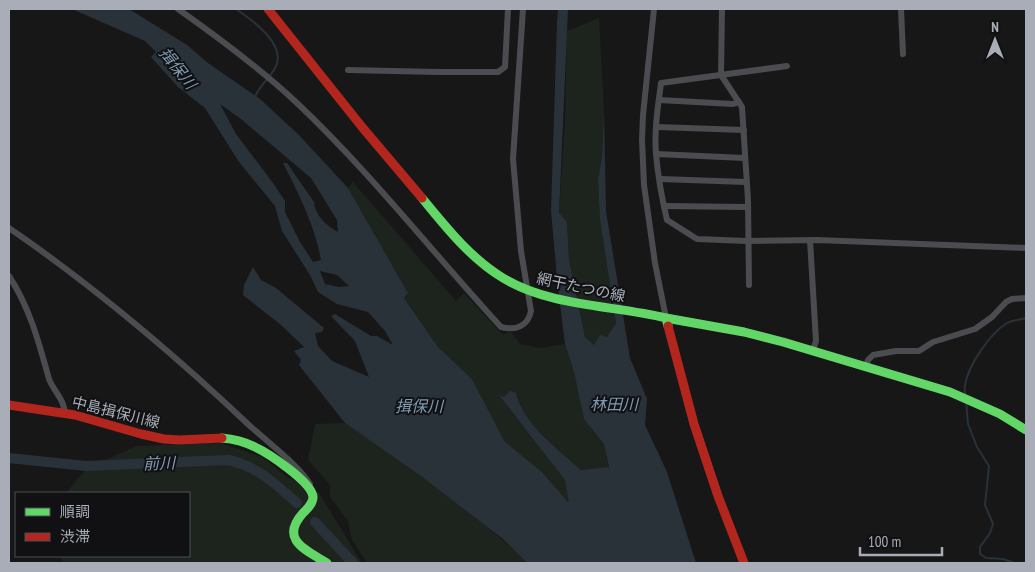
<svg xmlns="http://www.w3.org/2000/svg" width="1035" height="572" viewBox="0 0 1035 572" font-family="'PT Sans Narrow','Noto Sans JP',sans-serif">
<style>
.green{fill:#1d241e}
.water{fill:#2a3239;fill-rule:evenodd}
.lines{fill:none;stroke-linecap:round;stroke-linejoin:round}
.stream{stroke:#2a3239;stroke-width:2}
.river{stroke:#2a3239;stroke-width:10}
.street{stroke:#4b4c50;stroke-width:6}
.fast{stroke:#63d668;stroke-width:9}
.jam{stroke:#b3261e;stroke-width:9}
.labels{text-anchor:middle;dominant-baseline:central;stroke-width:4;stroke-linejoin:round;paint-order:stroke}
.street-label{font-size:15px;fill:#a8adb8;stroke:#111113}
.water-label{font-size:16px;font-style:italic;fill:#7f9bb3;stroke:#111113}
</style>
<rect width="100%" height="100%" fill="#171717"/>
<g class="green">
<path d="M599 18 604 110 602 157 598 179 600 220 616 323 607 338 594 345 585 337 569 260 567 222 559 214 565 122 567 31Z"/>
<path d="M353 182 456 301 464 293 502 334 511 332 520 344 541 348 565 344 574 372 584 419 604 444 609 468 581 470C558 449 523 424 516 393L504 397 500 395 508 407 540 446 565 480 570 504 542 472 505 442 472 379 438 347 404 297 408 293 348 188Z"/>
<path d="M345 423C407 466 473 509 527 563H367L352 540 348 521 330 497V485L308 460 315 424Z"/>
<path d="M220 443 262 457 286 476 319 493 362 563H64L60 556H189V493H66L87 468 137 446Z"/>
</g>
<path class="water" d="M72 9H129L187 45 208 63 260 99 299 135 348 188 408 293 404 298 438 347 472 379 505 442 542 472 569 503 565 480 499 395 504 397 510 391 516 393C523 424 558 449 581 470L609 467 604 444 584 419 574 372 565 344 558 288 551 211 557 23 558 9H568L559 213 567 222 569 260 585 337 594 345 600 335 607 337 616 323 600 220 598 179 602 157 604 110 606 211 630 358 647 399 645 425 667 472 696 563H527L503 539 421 476 345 423 299 365 301 360 294 351 304 347 281 325 243 295 244 285 253 267 261 280 276 288 324 328 322 332 315 333 318 346 332 361 369 377 355 341 331 316 335 314 371 336H377L393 345 385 331 368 312 337 304 318 292 310 275 282 231 275 206 239 162 205 108 178 87 151 57 156 52 145 41ZM220 104 241 119 311 178 337 220 338 232C327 226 315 216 314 202L287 163H283C299 194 315 226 321 260L313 262 300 242 285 212V201L273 183 236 134ZM320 271 337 275 349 286 339 287 325 284Z"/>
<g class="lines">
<g class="stream">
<path d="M236 9C252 20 288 45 275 68 269 79 259 86 255 97"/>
<path d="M966 397C965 393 964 388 965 385 968 366 990 333 1007 323 1013 320 1020 320 1026 318"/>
<path d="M966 401 968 424 977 447 989 466 985 505 993 524 990 533 980 547V554L986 558 1003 559 1015 563"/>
</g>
<g class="river">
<path d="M9 458 86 466 228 460C259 467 274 483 297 503"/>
<path d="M315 522 353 563"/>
</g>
<g class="street">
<path d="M178 9C219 38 261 69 297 103 371 173 433 253 501 327 516 331 528 326 531 311L521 251 513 159 523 9"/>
<path d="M654 9 643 115 642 140 644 185 655 263 666 318"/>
<path d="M722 9 721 75 742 107 748 200 749 285"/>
<path d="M901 9 903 54"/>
<path d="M787 66 661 83C658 106 654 131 656 154 658 176 662 199 667 220L697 239 746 241 817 240 1026 248"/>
<path d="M348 70 437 72H498L505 67 508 9"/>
<path d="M659 100 733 104 739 102"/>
<path d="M657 127 744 130"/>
<path d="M656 154 745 158"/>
<path d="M660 179 746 182"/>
<path d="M664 206 746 207"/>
<path d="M9 228C95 287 175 355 250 426 267 441 299 466 310 484L308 487"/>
<path d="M810 240 816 341 813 350"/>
<path d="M9 276C30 308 39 343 49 379 53 390 66 402 64 413"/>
<path d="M866 366 868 360 873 355 896 351H919L933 342 975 329 992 317 1006 302 1012 299 1026 298"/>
</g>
<g class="fast">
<path d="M422 198C446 227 470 258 503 278 551 307 613 305 666 318L668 326"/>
<path d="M666 318 744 332 783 342 950 392 1000 414 1026 430"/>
<path d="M222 438C234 439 245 442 255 447 268 453 312 482 313 497 313 504 307 509 303 513 279 540 306 550 327 563"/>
</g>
<g class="jam">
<path d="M268 9 362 127 422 198"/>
<path d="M668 326 694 424 718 496 744 563"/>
<path d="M9 405 75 415 141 434 164 439 179 440 222 438"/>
</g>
</g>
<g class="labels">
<g class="street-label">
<text transform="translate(581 287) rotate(12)">網干たつの線</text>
<text transform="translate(116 412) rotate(14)">中島揖保川線</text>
</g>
<g class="water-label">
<text transform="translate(178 68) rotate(51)">揖保川</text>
<text x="614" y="404">林田川</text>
<text x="419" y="406">揖保川</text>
<text transform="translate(159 463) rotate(-2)">前川</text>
</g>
</g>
<rect width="1035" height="572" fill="none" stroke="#a8adb8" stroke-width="20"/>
<rect x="15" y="492" width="175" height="65" fill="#111113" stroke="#4d4f55"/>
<rect x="25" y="508" width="25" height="8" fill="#63d668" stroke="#4d4f55"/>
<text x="60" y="517" font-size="15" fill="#a8adb8">順調</text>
<rect x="25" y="533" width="25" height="8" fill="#b3261e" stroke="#4d4f55"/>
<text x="60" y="542" font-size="15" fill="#a8adb8">渋滞</text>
<g transform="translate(995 40)" stroke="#111113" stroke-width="4" paint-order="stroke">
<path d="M0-4L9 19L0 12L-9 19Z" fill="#a8adb8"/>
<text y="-8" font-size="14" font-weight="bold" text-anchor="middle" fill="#a8adb8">N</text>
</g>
<path d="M860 547v8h82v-8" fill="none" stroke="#a8adb8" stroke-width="2.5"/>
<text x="868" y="547" font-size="15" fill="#a8adb8" stroke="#111113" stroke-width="4" paint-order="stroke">100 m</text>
</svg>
